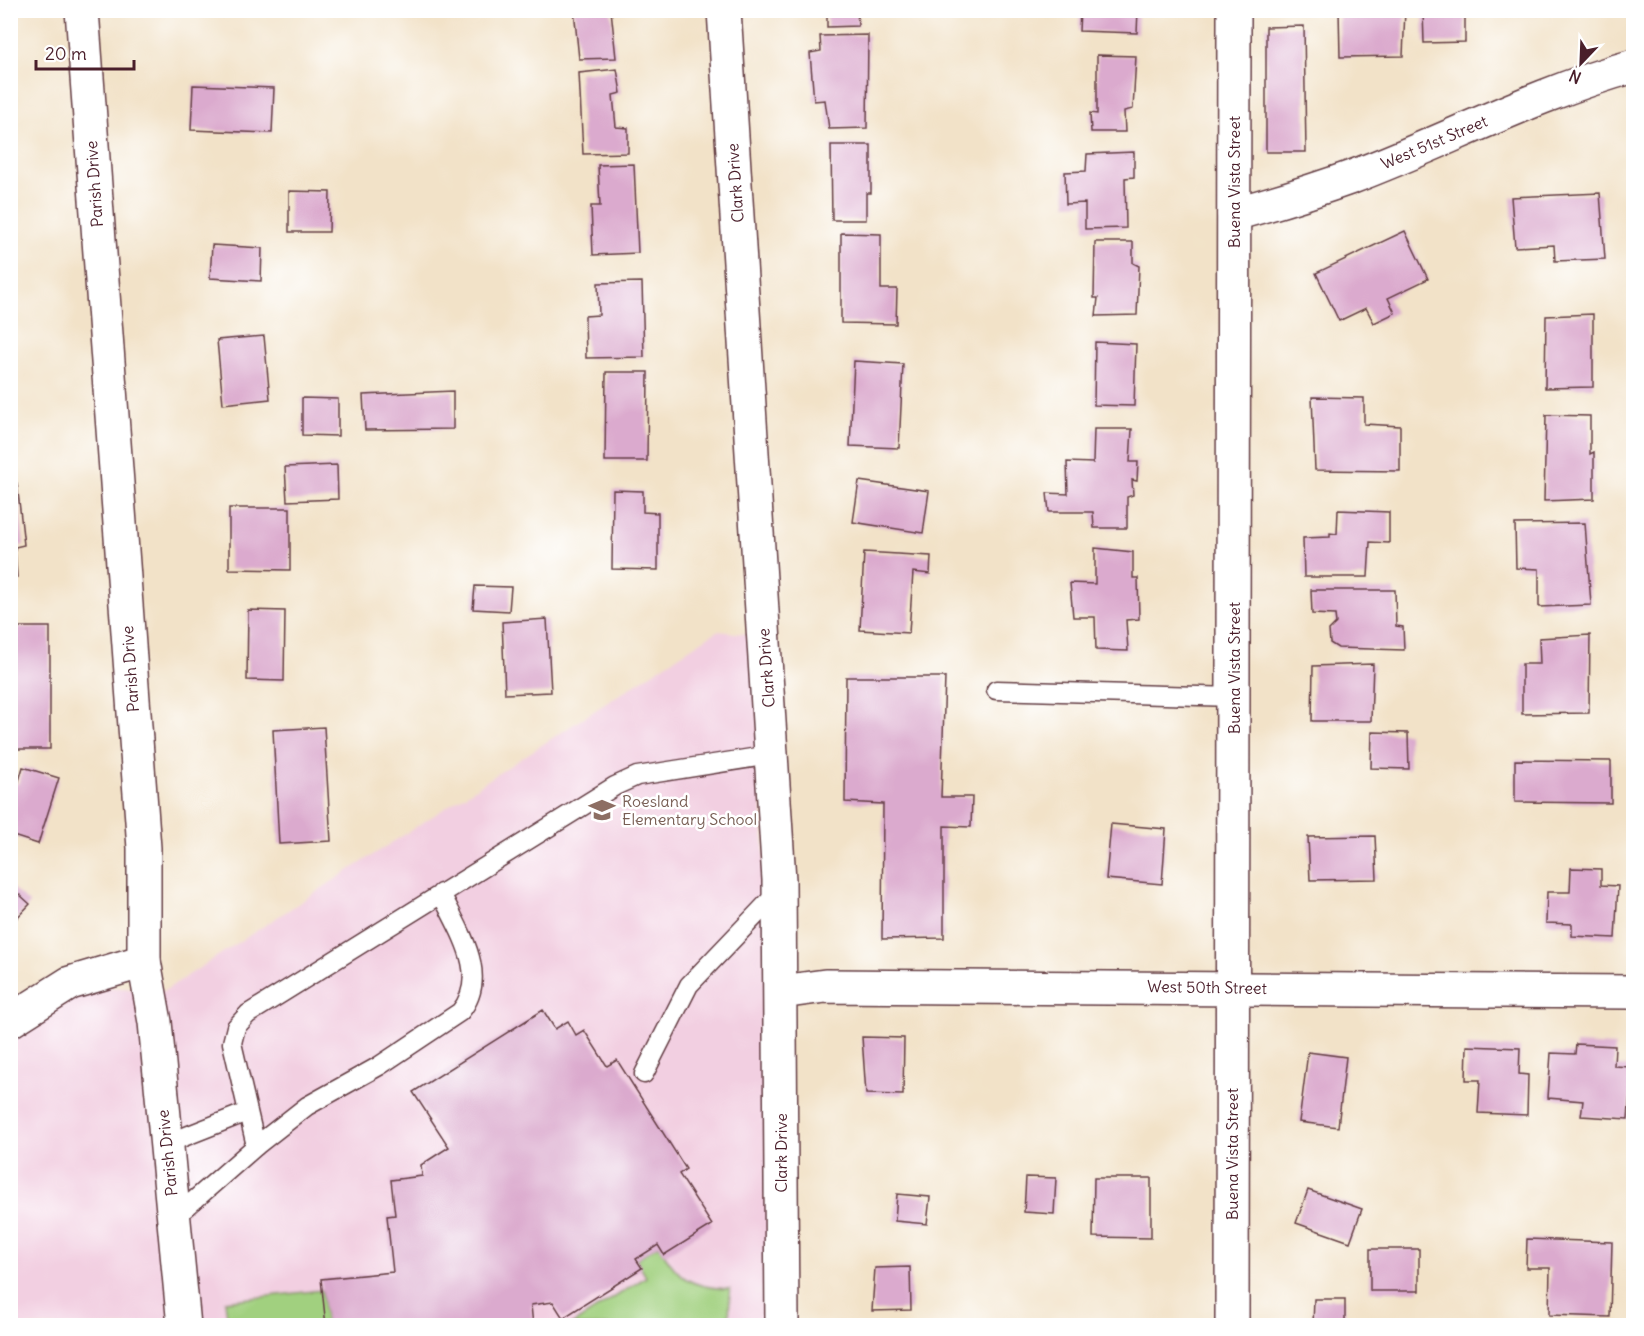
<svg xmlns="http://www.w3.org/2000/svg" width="1644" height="1336" viewBox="0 0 1644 1336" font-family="Delius,sans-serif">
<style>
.built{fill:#f2cfe1}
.green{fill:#a1d07f;stroke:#767855;stroke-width:1.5}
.building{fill:#dbaace}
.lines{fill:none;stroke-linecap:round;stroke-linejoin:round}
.service-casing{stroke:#633c43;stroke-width:21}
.minor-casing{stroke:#633c43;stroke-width:36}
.service{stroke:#fff;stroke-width:18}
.minor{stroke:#fff;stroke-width:33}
.labels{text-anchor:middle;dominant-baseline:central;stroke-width:5;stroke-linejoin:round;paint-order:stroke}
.street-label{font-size:16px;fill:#4a1f2b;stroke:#fff}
.education-label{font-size:16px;fill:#785e54;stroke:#fff;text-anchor:start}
</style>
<rect width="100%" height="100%" fill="#fff"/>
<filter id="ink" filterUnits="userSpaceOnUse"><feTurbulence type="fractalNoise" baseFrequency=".0167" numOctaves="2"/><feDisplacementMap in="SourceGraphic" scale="12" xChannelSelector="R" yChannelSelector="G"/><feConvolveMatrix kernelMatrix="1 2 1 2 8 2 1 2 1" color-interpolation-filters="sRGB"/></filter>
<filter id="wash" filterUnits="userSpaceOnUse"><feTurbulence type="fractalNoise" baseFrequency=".008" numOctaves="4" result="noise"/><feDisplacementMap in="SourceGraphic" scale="24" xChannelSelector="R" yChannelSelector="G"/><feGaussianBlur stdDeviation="1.35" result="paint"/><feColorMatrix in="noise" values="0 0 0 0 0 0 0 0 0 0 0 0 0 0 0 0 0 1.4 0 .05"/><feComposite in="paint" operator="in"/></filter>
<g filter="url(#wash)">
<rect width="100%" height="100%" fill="#f2e2c8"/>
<path class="built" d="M717 631 754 635 771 1007 773 1325 11 1326V1037L93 986 164 991Z"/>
<g class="green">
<path d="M658 1245C680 1279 688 1287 730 1289L729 1325 570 1326 646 1277 636 1259Z"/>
<path d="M322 1290 326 1325H228L225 1301Z"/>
</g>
<g id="blocks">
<g class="building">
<path d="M574 10H611L616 58 579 59Z"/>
<path d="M818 10H857L858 26 827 27V14H818Z"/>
<path d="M1080 10H1138L1137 33 1079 31Z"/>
<path d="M1339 10H1405L1403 56 1340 57Z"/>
<path d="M1423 10H1465V42L1424 43Z"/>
<rect x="1497" y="10" width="43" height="5"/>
<path d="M1304 26 1306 152H1266V27Z"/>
<path d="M868 35 867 128 829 129 825 100 814 101 810 53 821 51 820 36Z"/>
<path d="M1097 55 1136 56 1133 109 1124 111 1125 132H1091L1090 113 1097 114Z"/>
<path d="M617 69 621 93 613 95 616 127 628 128V153L583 154 579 73Z"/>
<path d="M193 85 274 88 272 133 191 130Z"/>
<path d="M831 145H871V193H866V220H832Z"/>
<path d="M1134 152V177L1125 178 1126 228 1085 229V203L1066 204 1065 172 1086 171 1087 154Z"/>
<path d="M634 164 638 253 593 255 591 206H600L598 165Z"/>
<path d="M289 191 330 192 329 232H289Z"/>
<path d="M1600 193 1605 259 1555 261 1554 245 1515 247 1511 197Z"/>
<path d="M1405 231 1428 279 1388 298 1395 313 1374 323 1366 308 1339 321 1316 273Z"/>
<path d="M841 233 881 234V289H897L896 324 841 323Z"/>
<path d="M1095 242H1133V263L1139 266 1137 315 1096 316 1098 298H1094Z"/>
<path d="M212 245 262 248 261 281 210 278Z"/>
<path d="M642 282 644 357 586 358 585 316 599 315 598 283Z"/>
<path d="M1593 314V387L1545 388 1546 316Z"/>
<path d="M264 336 270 399 223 404 217 340Z"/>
<path d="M1095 342 1136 344 1134 406 1094 405Z"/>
<path d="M854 361 903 364 899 448 850 446Z"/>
<path d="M606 372H648L647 461H605Z"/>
<path d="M453 391V429L365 430 363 395Z"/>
<path d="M1312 397 1364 398V424L1400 426V471L1315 470Z"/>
<path d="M302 398 338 399V436L302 435Z"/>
<path d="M1546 415 1590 416V454L1594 452V499L1544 501Z"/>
<path d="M1094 429H1132L1130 462H1138L1137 481 1132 480 1133 495 1127 497V528H1094L1093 512H1049L1047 493 1068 494 1067 462 1093 463Z"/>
<path d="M337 465 338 499 287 501 285 467Z"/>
<path d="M859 481 929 491 923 533 853 522Z"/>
<path d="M17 483 24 545 15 547 17 577 10 578V484Z"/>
<path d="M613 490 643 491V512L658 513V570L612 569Z"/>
<path d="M229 508H290V570L229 569Z"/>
<path d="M1338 510 1389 512V543L1370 542 1368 577H1304L1303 538 1330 537V533L1337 534Z"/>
<path d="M1585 523 1591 605 1539 607V569L1516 568 1515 524Z"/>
<path d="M1095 548 1133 552V578H1138L1139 619 1126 620 1128 651 1096 650 1095 617H1073L1070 583 1095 584Z"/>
<path d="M864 552 931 556 930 574 913 572 909 633 860 630Z"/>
<path d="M475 586 511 587 509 611 473 609Z"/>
<path d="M1311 590H1395L1396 626 1403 627 1404 650 1338 648 1330 643 1329 630 1336 623 1335 615 1312 614Z"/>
<path d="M248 610 285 611 284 681 247 680Z"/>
<path d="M547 619 551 692 505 694 502 622Z"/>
<rect x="10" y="627" width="40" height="122"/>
<path d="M1590 635 1589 713 1522 714V664H1540L1539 638Z"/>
<path d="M1373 664 1371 721H1312L1313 666Z"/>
<path d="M846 677H945L941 797H972L971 827 944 826V938L882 939 883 804 845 802Z"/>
<path d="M324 727 331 841 279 844 273 730Z"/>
<path d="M1372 732 1408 733 1409 769 1371 768Z"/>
<path d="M1515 760 1611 761V803L1515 802Z"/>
<path d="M23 767 59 778 38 844 10 835V781L18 784Z"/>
<path d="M1111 824 1166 829 1162 884 1106 879Z"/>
<path d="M1375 836 1377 879 1310 880 1308 837Z"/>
<path d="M1571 868 1601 869V885L1618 886 1615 938 1572 936V924L1546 923 1547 892H1570Z"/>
<path d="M10 886 30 904 10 925Z"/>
<path d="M543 1010 555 1029 568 1021 576 1035 584 1030 607 1066 617 1060 686 1169 679 1174 712 1225 664 1255 658 1245 636 1259 642 1268 563 1318 553 1302 531 1305 533 1326H326L321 1279 393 1272 387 1216 395 1215 391 1180 422 1176 421 1165 449 1147 413 1092Z"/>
<path d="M862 1037 904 1038 903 1095 866 1094Z"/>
<path d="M1576 1044 1615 1046 1614 1066 1632 1067 1628 1119 1581 1116 1583 1101 1548 1098 1551 1053 1575 1054Z"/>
<path d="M1467 1046 1520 1048 1519 1074 1528 1075 1527 1115 1478 1113 1480 1080H1466Z"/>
<path d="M1308 1052 1346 1057 1338 1127 1299 1122Z"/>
<path d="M1026 1177 1056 1178 1054 1214 1024 1212Z"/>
<path d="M1094 1178H1151V1238L1093 1237Z"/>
<path d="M1308 1190 1362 1209 1350 1242 1296 1223Z"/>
<path d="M897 1194 930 1197 927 1224 895 1221Z"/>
<path d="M1527 1239 1612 1242 1610 1317 1549 1315 1550 1268H1526Z"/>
<rect x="1370" y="1249" width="49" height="42"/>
<path d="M910 1267 911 1310 872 1311 875 1268Z"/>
<path d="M1314 1299H1345V1326H1313Z"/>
</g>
</g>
</g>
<g filter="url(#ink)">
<use href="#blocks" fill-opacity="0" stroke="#633c43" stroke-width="1.5"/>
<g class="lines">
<g class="service-casing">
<g id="service">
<path d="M996 690 1234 697"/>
<path d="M441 893C458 930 491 975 460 1012L379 1066 307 1106 256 1146 232 1043 236 1027 248 1014 615 786 637 776 771 755"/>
<path d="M644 1074 689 985 779 891"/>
<path d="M166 1144 247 1112"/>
<path d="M174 1218 256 1146"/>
</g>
</g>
<g class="minor-casing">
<g id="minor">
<path d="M82 10 144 848V961L155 1022 184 1326"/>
<path d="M724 10 779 880 782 1326"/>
<path d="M1234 214C1274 203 1313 191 1352 177 1447 141 1536 93 1634 66"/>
<path d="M781 992 825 986 1634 992"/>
<path d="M10 1021 70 983 144 961"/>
<path d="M1232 1326 1234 10"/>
</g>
</g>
<use href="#service" class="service"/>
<use href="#minor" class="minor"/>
</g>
</g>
<defs>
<g id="school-bare" transform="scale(2.07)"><path d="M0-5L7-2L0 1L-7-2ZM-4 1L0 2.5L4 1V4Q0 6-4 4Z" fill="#8d6e63" stroke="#fff" stroke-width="2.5" paint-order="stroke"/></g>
</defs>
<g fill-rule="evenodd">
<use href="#school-bare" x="602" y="810"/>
</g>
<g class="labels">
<g class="street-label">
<text transform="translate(1434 142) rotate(-23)">West 51st Street</text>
<text transform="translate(1234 182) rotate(-90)">Buena Vista Street</text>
<text transform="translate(735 183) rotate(-94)">Clark Drive</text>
<text transform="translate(94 184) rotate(-94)">Parish Drive</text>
<text transform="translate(766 668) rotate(-94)">Clark Drive</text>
<text transform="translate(1234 668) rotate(-90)">Buena Vista Street</text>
<text transform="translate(130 669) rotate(-94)">Parish Drive</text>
<text transform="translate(1207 987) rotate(1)">West 50th Street</text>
<text transform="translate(167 1153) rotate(-96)">Parish Drive</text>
<text transform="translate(781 1153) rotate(-90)">Clark Drive</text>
<text transform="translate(1232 1154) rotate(-90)">Buena Vista Street</text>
</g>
<g class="education-label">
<text x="622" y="801">Roesland<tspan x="622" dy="18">Elementary School</tspan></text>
</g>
</g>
<rect width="1644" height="1336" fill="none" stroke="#fff" stroke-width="36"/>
<g transform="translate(1581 63) rotate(203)" stroke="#ffffff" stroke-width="4.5" paint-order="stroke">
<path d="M0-4.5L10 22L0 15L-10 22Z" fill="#4a1f2b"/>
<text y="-9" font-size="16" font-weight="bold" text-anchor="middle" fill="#4a1f2b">N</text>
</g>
<path d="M36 60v9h98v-9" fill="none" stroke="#4a1f2b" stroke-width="3"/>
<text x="45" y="60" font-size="18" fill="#4a1f2b" stroke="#ffffff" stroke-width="4.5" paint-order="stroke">20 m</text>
</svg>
